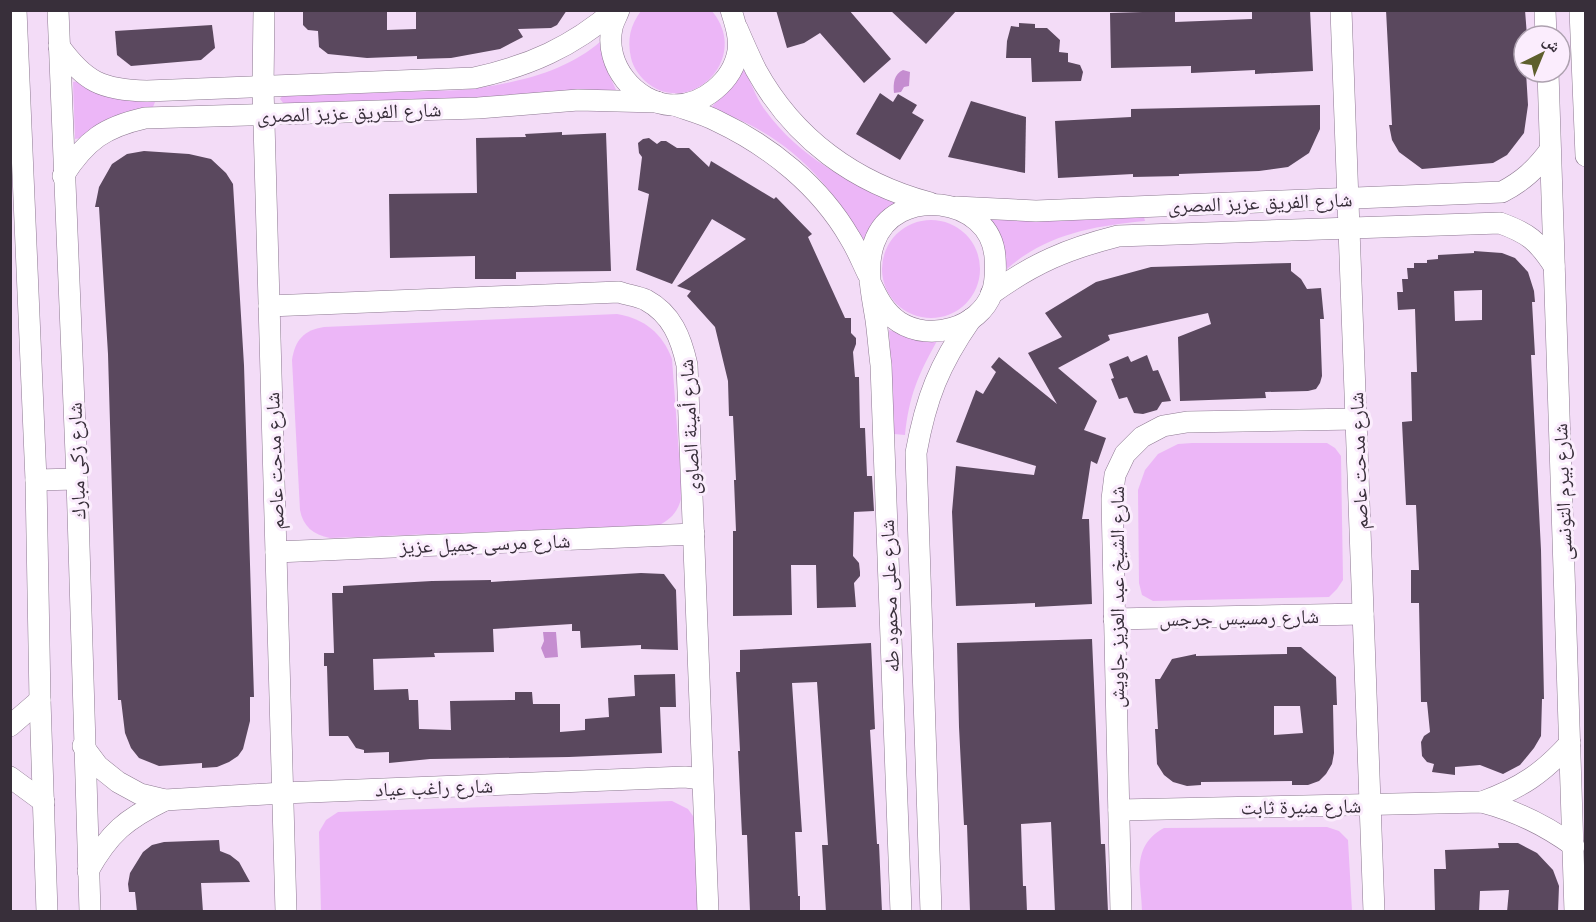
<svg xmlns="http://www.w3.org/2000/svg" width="1596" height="922" viewBox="0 0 1596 922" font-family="Lora,'Noto Naskh Arabic',serif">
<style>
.green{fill:#ecb6f7}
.water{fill:#c58dd0}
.building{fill:#5a485e;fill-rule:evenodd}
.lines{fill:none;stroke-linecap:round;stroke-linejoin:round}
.minor-casing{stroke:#8d7991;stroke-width:22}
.minor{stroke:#fff;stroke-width:21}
.labels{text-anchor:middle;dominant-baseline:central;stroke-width:6;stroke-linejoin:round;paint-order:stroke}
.street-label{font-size:20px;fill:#382f3a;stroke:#fbedfd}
</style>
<rect width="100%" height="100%" fill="#f3dcf7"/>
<g class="green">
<path d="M711 10C753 58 689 120 645 81 639 75 633 67 631 58 627 39 630 26 641 11Z"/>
<path d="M601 41 605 66 618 94 284 104 280 99 282 96 463 90C510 84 564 74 601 41Z"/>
<path d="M744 69C751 82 756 98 765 110 800 158 846 180 898 204L864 245C831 180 781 130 710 109Z"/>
<path d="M79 81 117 98 155 102 153 107 131 113 81 138 75 139 73 82Z"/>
<path d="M1143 213 1145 221C1094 226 1046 234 1007 269L1004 253 988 217Z"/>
<circle cx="931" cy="269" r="49"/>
<path d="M617 314C645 319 662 333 672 359L682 495C679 510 672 519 659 525L330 538C313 535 303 526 300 510L292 360C295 340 304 330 324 327Z"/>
<path d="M889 330 922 341H937C918 375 909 396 905 435L894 434Z"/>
<path d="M1192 443H1327L1335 448 1341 456 1343 580 1337 589 1329 597 1153 601 1142 595 1139 583 1138 490 1145 470 1158 454 1178 444Z"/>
<path d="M672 801 688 809 698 823 701 911 321 912 319 832 326 820 338 812Z"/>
<path d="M1327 827 1339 831 1348 840 1352 911H1142C1141 879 1130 846 1164 828Z"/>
</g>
<g class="water">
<path d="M903 70 910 72 909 86 904 87 901 92 894 93C893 83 894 74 903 70Z"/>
<path d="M543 632H556L558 657 545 658 541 648 544 641Z"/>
</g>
<g class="building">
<path d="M303 10H387V30L416 29V10H567L557 25 551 28 518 29 523 37 500 49 451 58 417 59V56L367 58 328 54 319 47 318 31 308 30 303 25Z"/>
<path d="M776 10H849L891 59 864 83 820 33 804 43 787 48Z"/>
<path d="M890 10H957L926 44Z"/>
<path d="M1252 10H1310L1313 71 1255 74V70L1191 73V66L1111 68 1110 13 1175 11V22L1252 19Z"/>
<path d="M1386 10H1525L1527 36H1524V72H1526L1528 105 1524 133 1507 155 1493 163 1422 169 1399 152 1392 140 1389 125H1392Z"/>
<path d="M1019 23 1035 24V28H1047L1060 40 1059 52 1068 53V62L1080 65 1083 72 1081 81 1032 82 1031 58H1006L1007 41 1011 26 1019 27Z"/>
<path d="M212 25 215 48 201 60 131 66 117 55 115 31Z"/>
<path d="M880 93 893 102 898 94 917 105 912 113 924 120 900 160 856 134Z"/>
<path d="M971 101 1026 117 1025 173 948 157Z"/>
<path d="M1320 105V129L1309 153 1288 167 1259 171 1179 174V176L1133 177V174L1058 178 1055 121 1131 117V109Z"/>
<path d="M562 132V135L606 133 611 271 516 272V279H475V256L390 258 389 194 477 193 476 138 526 137 525 134Z"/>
<path d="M649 138 657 144 661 141H666L677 148H689L709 167 711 161 774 199 776 197 812 234 808 237 845 318H851V333L856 338V344L853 352 855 377H859L860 428H865L867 476H872L874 511 854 512 853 556 859 563 860 572V576L854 583 856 607 817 608 816 565H791L792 615 733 616V531H736L734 480H736L733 416H729L728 381 715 327 687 296 691 291 677 286 746 239 712 219 672 284 636 270 649 194 638 190 642 157 639 153 638 143 643 139Z"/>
<path d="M144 151 189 154 211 159 226 173 233 184 244 365 254 697H250V721L243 749 238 756 229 762 217 767 202 768V763L159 766 139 758 131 748 125 733 121 700H118L108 354 99 207H95L99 187 112 164 127 154Z"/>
<path d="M1474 251 1502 253 1515 258 1528 272 1534 291 1535 302H1532L1535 355H1531L1541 550 1544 699H1542L1541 736 1534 748 1520 765 1503 774 1480 765 1455 767V775L1432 772 1434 764 1427 762 1422 756 1421 742 1424 736 1430 732 1427 702H1421L1419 603H1411V570H1419L1416 505H1406L1402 422 1412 421 1411 372H1417L1415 309 1398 310 1397 292H1403L1402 279H1408L1407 268H1414V263H1427V260L1438 259V255L1474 253ZM1482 290V320L1455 321 1454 291Z"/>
<path d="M1291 263V271L1301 279 1307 289 1321 288 1324 319H1320L1322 376 1320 383 1316 389 1308 391 1265 392 1266 398 1180 401 1178 337 1211 324 1208 313 1108 335 1110 340 1058 368 1097 401 1084 430 1106 438 1097 464 1091 461 1082 519H1089L1092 604 1035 607V603L956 606 952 512 956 466 1034 475 1036 466 956 442 976 390 983 394 996 372 991 367 999 357 1057 404 1028 353 1062 337 1045 313 1096 282 1151 267Z"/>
<path d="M1147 355 1153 371 1158 370 1171 401 1162 402 1157 410 1143 414 1134 413 1127 397 1119 399 1111 379 1114 378 1109 364 1128 356 1131 362Z"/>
<path d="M641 573 664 574 676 590 678 650 641 649V645L581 648 580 631H572V624L493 629 494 652 434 653 435 657 373 659 374 690 408 689 409 700H418L419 729 451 730 450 701 515 700V692H532L533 704H560V732L585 730V719L609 717 608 698 635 696 634 675 675 674 676 707H660L662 753 569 757 430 759 389 763V752L364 753V750L356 748 348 736H329L327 666H324V653H334L332 593H343V586L432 581 491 580V582Z"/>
<path d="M1092 639 1101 844H1105L1108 912H1055L1051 822 1021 824 1023 886H1026L1027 912H970L967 825H964L959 727 957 643Z"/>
<path d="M871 643 875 729 870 730 877 844H879L882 912H826L822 845H828L817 682 792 683 802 832H795L798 896H800V912H750L747 835H742L738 751H740L736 672H740V650Z"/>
<path d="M1287 647H1301L1336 677 1337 705H1333L1334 753 1332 764 1326 774 1319 781 1308 785H1292V781L1201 782V785L1187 786 1173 782 1164 775 1157 764 1155 729H1158L1155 679H1160L1172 659 1196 654V656L1287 654ZM1274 706H1300L1303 733 1274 735Z"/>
<path d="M219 840 220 851 230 855 239 862 250 882 201 883 203 912H137L135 892H129L128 884 130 873 143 852 152 845 164 842Z"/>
<path d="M1498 843H1518L1537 853 1553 870 1559 886 1558 912H1507L1509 890 1480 891 1479 912H1435L1434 869H1446L1445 850 1499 848Z"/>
</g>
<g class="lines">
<g class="minor-casing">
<g id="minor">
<path d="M16 10 36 480 40 700 47 912"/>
<path d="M58 10 77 479 90 912"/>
<path d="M264 10 263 87 286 912"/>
<path d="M619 10C617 16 613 22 612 28 604 65 635 103 672 105 703 106 733 81 738 51 740 37 735 23 731 10"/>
<path d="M1341 10 1374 912"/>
<path d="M1545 10 1546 36"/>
<path d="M1580 10 1586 156"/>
<path d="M737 28C743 42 749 56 756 70 794 139 855 183 930 203"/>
<path d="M59 46C85 82 102 90 147 91L474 78C529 66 572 47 615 10"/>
<path d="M1548 72 1575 912"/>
<path d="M674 105C688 110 704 114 717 121 770 146 820 186 850 238 857 249 862 262 868 274"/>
<path d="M63 176C86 140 105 127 145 118L478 108 578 100 657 102"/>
<path d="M956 207 1036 211 1502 192C1523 181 1536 169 1550 150"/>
<path d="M870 282C877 297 884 312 899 322 930 342 979 328 992 293 996 281 996 270 995 257 991 196 894 184 874 243 865 268 872 294 876 320 878 335 879 350 881 365L901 912"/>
<path d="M991 294C1034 263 1067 249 1118 236L1500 223C1528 233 1538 241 1554 266"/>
<path d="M269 306 619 292C627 295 638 296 646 300 672 314 681 338 687 365L708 912"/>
<path d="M36 480 77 479"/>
<path d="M276 552 694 534"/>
<path d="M1114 619 1363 614"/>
<path d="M10 726 40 700"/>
<path d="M83 746 98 766 118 782 140 794 165 800 283 793 685 777 702 779"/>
<path d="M10 777 44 802"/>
<path d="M1482 802C1521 788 1543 773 1570 743"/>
<path d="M1119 810 1482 802C1517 811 1545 825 1574 846"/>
<path d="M88 871C109 833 126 819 165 800"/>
<path d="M931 912 916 453C926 398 939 365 971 319"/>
<path d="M1121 912 1112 499 1115 475 1125 454 1142 437 1163 426 1187 422 1356 419"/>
</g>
</g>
<use href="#minor" class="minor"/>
</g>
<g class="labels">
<g class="street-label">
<text transform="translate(349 112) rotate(-2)">شارع الفريق عزيز المصرى</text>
<text transform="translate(1260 202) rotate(-2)">شارع الفريق عزيز المصرى</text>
<text transform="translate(689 427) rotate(-93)">شارع أمينة الصاوى</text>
<text transform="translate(76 461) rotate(-92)">شارع زكى مبارك</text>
<text transform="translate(274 461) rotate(-92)">شارع مدحت عاصم</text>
<text transform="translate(1358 461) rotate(-92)">شارع مدحت عاصم</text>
<text transform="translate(1562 492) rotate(-92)">شارع بيرم التونسى</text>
<text transform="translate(485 543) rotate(-2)">شارع مرسى جميل عزيز</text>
<text transform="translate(889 596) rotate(-92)">شارع على محمود طه</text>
<text transform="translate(1116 597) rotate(-90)">شارع الشيخ عبد العزيز جاويش</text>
<text transform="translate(1239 617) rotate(-1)">شارع رمسيس جرجس</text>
<text transform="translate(434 787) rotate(-2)">شارع راغب عياد</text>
<text transform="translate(1301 806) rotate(-1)">شارع منيرة ثابت</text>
</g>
</g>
<rect width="1596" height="922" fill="none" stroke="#382f3a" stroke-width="24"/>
<g transform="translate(1542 54) rotate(43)"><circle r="28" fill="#fbedfd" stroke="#ada1af" stroke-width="1.5"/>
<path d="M0-4.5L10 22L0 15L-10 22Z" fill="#5e5f2d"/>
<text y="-9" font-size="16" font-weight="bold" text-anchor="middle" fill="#382f3a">ش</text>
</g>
</svg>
